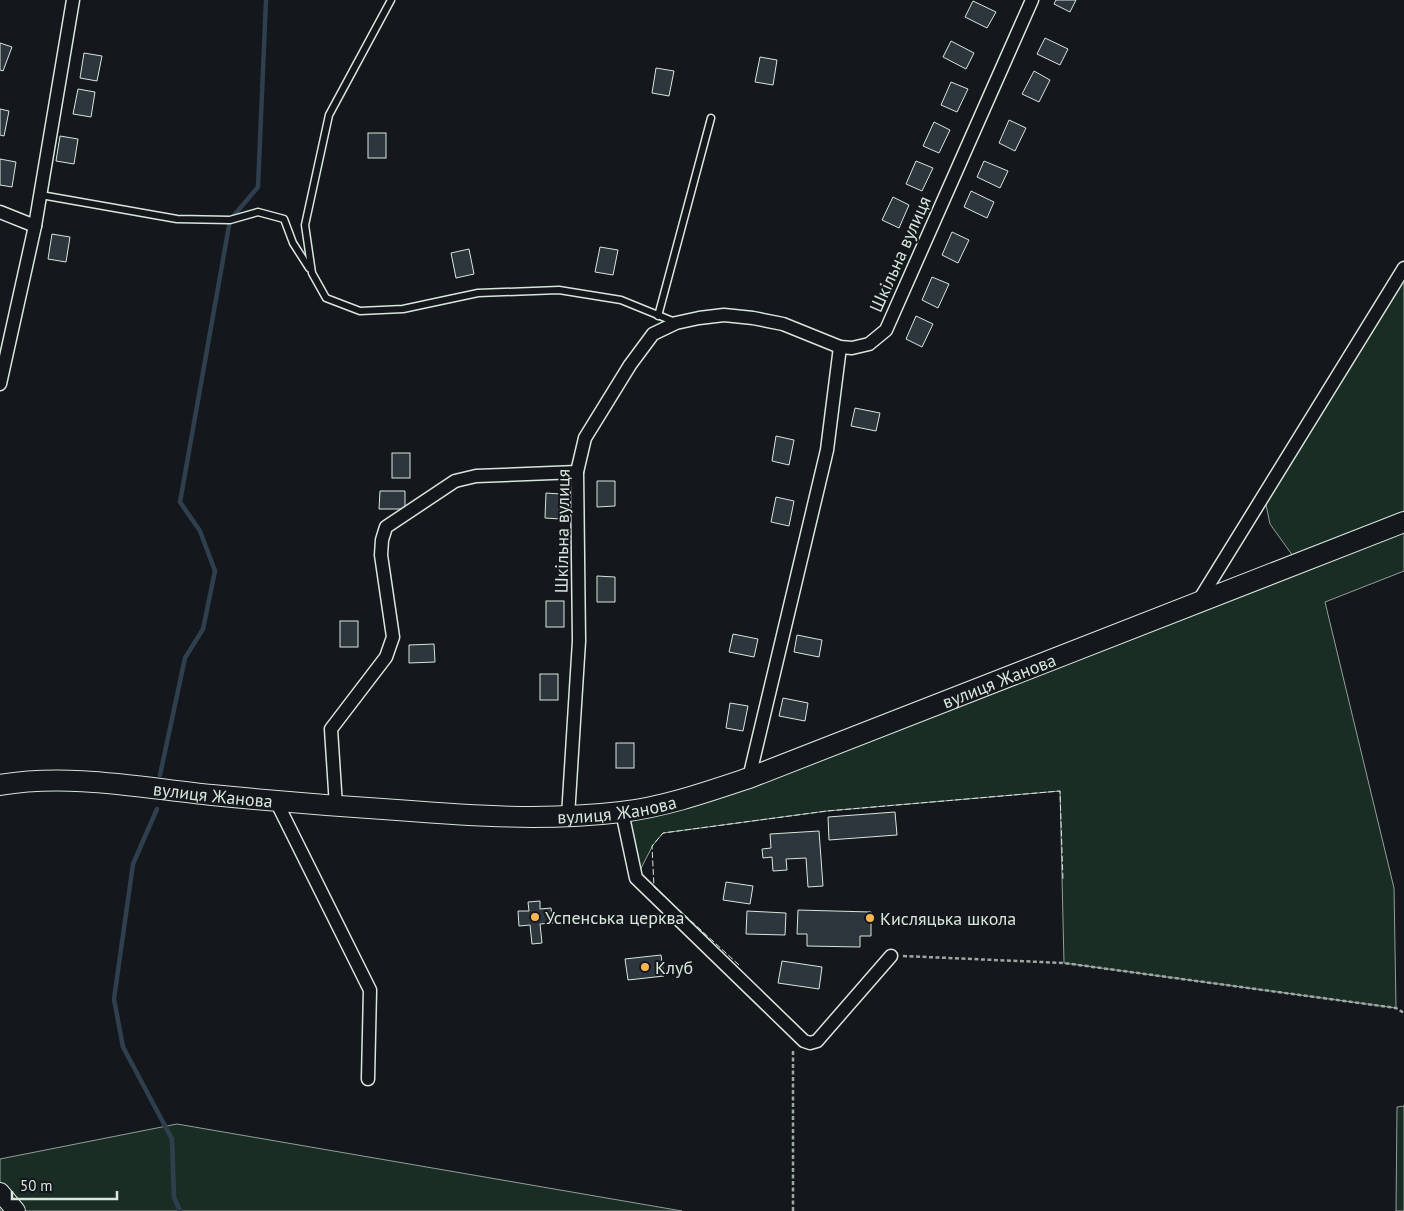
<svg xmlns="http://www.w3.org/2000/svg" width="1404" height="1211" viewBox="0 0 1404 1211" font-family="'PT Sans',sans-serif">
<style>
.green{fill:#1a2d24;stroke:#939e99}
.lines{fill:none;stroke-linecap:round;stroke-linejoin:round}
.stream{stroke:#2f3f4d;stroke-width:4.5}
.building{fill:#2c363c;stroke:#d8e6dc}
.lane-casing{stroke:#d8e6dc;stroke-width:9}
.street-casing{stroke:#d8e6dc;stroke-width:15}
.secondary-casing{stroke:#d8e6dc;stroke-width:20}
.primary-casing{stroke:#d8e6dc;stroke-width:22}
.path{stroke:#9da8a2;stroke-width:2.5;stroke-dasharray:4 2.5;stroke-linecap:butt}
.lane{stroke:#14181c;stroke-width:6}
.street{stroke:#14181c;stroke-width:12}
.secondary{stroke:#14181c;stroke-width:18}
.primary{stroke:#14181c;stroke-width:20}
.fence{stroke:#d8e6dc;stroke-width:1;stroke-dasharray:6 2.5;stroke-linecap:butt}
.poi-dot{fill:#ffb74d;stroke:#14181c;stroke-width:2}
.labels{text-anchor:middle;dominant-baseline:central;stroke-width:4;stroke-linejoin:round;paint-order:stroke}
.street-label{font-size:18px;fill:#d8e6dc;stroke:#14181c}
.poi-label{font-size:18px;fill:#d8e6dc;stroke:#14181c;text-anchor:start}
</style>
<rect width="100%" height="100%" fill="#14181c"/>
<g class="green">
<path d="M1404 268V571L1325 602 1394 888 1396 1008 1064 963 1060 791 827 811 663 833 653 845 636 878 622 812 690 797 1298 563 1270 524 1264 495Z"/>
<path d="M1404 1106V1211H1396L1397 1107Z"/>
<path d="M177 1124 682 1211H0V1159Z"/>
</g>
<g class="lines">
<g class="stream">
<path d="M160 775 185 658 203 629 215 571 200 531 180 502 230 220 258 187 266 0"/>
<path d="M157 809 133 864 114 999 123 1047 172 1139 174 1197 180 1211"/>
</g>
</g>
<g class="building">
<path d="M1056 0H1076L1070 12 1054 4Z"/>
<path d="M973 1 996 12 987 28 965 17Z"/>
<path d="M1045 38 1068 49 1060 65 1037 54Z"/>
<path d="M951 41 974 53 966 69 943 57Z"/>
<path d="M0 43 12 47 3 71 0 70Z"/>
<path d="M84 53 102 56 97 81 80 78Z"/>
<path d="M760 57 777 60 773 85 755 82Z"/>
<path d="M656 68 674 71 669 96 652 93Z"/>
<path d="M1034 71 1050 80 1039 102 1022 94Z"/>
<path d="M951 82 968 89 957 112 941 105Z"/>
<path d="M78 89 95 92 91 117 73 114Z"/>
<path d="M0 109 9 111 4 136 0 135Z"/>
<path d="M1009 120 1026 128 1015 151 999 143Z"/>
<path d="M934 122 950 130 939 153 923 146Z"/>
<rect x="368" y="133" width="18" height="25"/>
<path d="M60 136 78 139 74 164 56 161Z"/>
<path d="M0 159 16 162 12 187 0 185Z"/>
<path d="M916 161 933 168 922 191 906 184Z"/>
<path d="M984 161 1008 171 1000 188 977 177Z"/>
<path d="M971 191 994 202 987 218 964 207Z"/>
<path d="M893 197 909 205 899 228 882 220Z"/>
<path d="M952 232 969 240 958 263 942 255Z"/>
<path d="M52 234 70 237 66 262 48 259Z"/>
<path d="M600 247 618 250 613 275 595 272Z"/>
<path d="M469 249 474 274 456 278 451 253Z"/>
<path d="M932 277 949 284 938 308 922 300Z"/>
<path d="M916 316 933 324 922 347 906 339Z"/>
<path d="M855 408 880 413 876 431 851 426Z"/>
<path d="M776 436 794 440 789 465 772 461Z"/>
<rect x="392" y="453" width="18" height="25"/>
<path d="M597 481H615V506L597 507Z"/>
<path d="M380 491H405V509H379Z"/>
<path d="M546 493 561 494V519L545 518Z"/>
<path d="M776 497 794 501 789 526 771 522Z"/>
<path d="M597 576 615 577V602H597Z"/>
<rect x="546" y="601" width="18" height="26"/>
<rect x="340" y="621" width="18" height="26"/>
<path d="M733 634 758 639 754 657 729 652Z"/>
<path d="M797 635 822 640 819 657 794 652Z"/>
<path d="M434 644 435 662 409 663V645Z"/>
<rect x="540" y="674" width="18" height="26"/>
<path d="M783 698 808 703 805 721 779 716Z"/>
<path d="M730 703 748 706 743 731 726 728Z"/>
<rect x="616" y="743" width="18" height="25"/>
<path d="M895 812 897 835 829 840 828 817Z"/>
<path d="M819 831 823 886 808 887 806 858 786 859 787 870 773 871 772 857 763 858 762 849 771 848 770 834Z"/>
<path d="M726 882 753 886 750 904 723 900Z"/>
<path d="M540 901V909L551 908 553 923 540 924 542 943 532 944 530 925 519 926 518 911H529L528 902Z"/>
<path d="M798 910 871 912V936H860V947L807 946V934H797Z"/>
<path d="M747 911 786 913 785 935 746 934Z"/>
<path d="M661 955 664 976 628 980 625 959Z"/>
<path d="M782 961 822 967 819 989 778 983Z"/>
</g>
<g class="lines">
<g class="lane-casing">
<g id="lane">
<path d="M391 0 329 115 305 225 312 273 326 298 360 311 403 309 478 293 559 290 621 300 675 322"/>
<path d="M41 195 177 219 230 220 258 212 284 219 293 243 309 268"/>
<path d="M658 316 711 118"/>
</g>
</g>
<g class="street-casing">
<g id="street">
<path d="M0 212 35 226"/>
<path d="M0 384 35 226 73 0"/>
<path d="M1198 602 1404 268"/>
<path d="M749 778 827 450 840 347"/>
<path d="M276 801 370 990 368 1079"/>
<path d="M336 806 331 729 386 657 393 637 381 555 382 540 386 527 455 481 476 476 577 472"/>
<path d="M622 812 636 878 804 1041 810 1043 817 1041 891 956"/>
<path d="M568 816 579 641 577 472 585 438 630 365 653 334 676 323 699 318 724 315 753 318 783 324 840 347 852 348 869 344 886 330 1032 0"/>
</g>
</g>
<g class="secondary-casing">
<path id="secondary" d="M0 1192 16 1211"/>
</g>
<g class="primary-casing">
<g id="primary">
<path id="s1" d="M0 785C69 773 143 788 212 795 273 801 335 806 397 810 472 816 546 821 621 812 664 807 707 792 749 778L1404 522"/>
</g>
</g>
<g class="path">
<path d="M903 956 1064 963 1396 1008 1404 1013"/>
<path d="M793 1211V1050"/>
</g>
<use href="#lane" class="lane"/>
<use href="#street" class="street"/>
<use href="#secondary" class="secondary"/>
<use href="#primary" class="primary"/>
<path class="fence" d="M739 965 654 887 652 846 663 833 827 811 1060 791 1063 881"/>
</g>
<g class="poi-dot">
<circle cx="535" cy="917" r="5"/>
<circle cx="870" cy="918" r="5"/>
<circle cx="645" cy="967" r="5"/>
</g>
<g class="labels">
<g class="street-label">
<text transform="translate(900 254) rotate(-66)">Шкільна вулиця</text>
<text transform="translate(562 531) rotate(-89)">Шкільна вулиця</text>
<text stroke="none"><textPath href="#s1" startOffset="1024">вулиця Жанова</textPath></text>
<text stroke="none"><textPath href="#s1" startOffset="214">вулиця Жанова</textPath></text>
<text stroke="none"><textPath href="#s1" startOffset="619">вулиця Жанова</textPath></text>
</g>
<g class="poi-label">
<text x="545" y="917">Успенська церква</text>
<text x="880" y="918">Кисляцька школа</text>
<text x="655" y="967">Клуб</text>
</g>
</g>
<path d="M12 1191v8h105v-8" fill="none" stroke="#d8e6dc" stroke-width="2.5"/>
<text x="20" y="1191" font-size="15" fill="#d8e6dc" stroke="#14181c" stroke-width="4" paint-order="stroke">50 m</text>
</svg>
